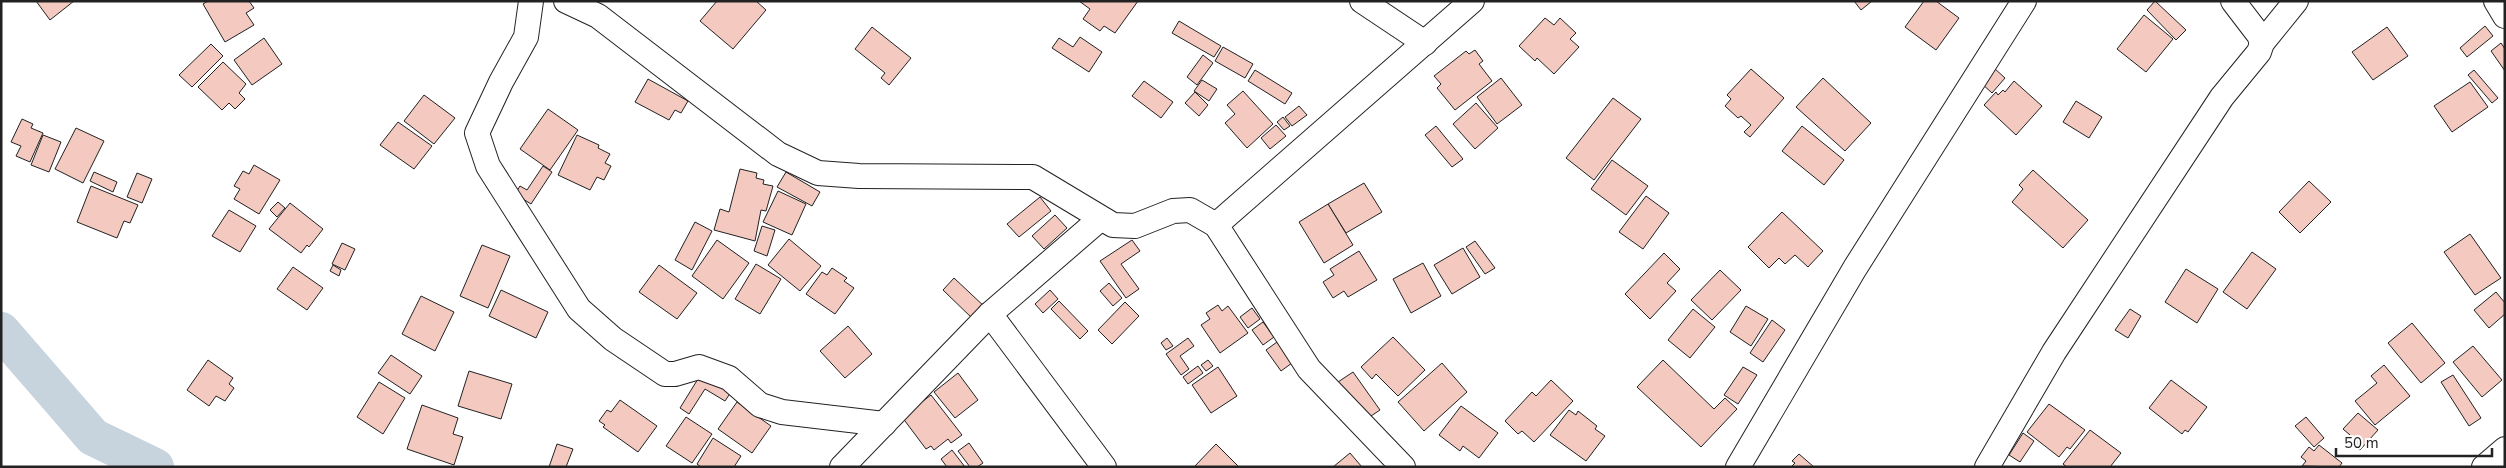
<svg xmlns="http://www.w3.org/2000/svg" width="2506" height="468" viewBox="0 0 2506 468" font-family="'Nunito Sans',sans-serif">
<style>
.lines{fill:none;stroke-linecap:round;stroke-linejoin:round}
.river{stroke:#c7d3dd;stroke-width:38}
.building{fill:#f3c9c0;stroke:#222}
.minor-casing{stroke:#222;stroke-width:26}
.minor{stroke:#fff;stroke-width:24}
</style>
<rect width="100%" height="100%" fill="#fff"/>
<g class="lines">
<path class="river" d="M1 331 93 437 155 467"/>
</g>
<g class="building">
<path d="M36 1H74L50 20Z"/>
<path d="M208 1H249L254 8 246 13 254 25 225 42 203 4Z"/>
<path d="M717 1H756L766 10 733 49 700 21Z"/>
<path d="M1079 1H1138L1115 33 1104 26 1100 31 1083 19 1090 9Z"/>
<path d="M1854 1H1872L1861 10Z"/>
<path d="M1924 1H1936L1959 18 1936 50 1905 27Z"/>
<path d="M2155 1 2186 30 2176 40 2147 10Z"/>
<path d="M2144 15 2173 39 2146 72 2117 49Z"/>
<path d="M1545 18 1554 25 1560 18 1576 33 1570 39 1579 47 1554 74 1537 58 1535 61 1519 46Z"/>
<path d="M1179 21 1221 46 1214 57 1172 33Z"/>
<path d="M2485 26 2493 36 2467 57 2460 48Z"/>
<path d="M872 27 911 58 889 85 881 78 885 73 855 49Z"/>
<path d="M2387 27 2408 56 2373 80 2352 52Z"/>
<path d="M1080 37 1102 52 1089 72 1052 48 1059 38 1073 47Z"/>
<path d="M264 38 282 64 252 85 234 60Z"/>
<path d="M2501 43 2505 49V71L2491 51Z"/>
<path d="M211 44 223 56 192 87 179 75Z"/>
<path d="M1223 47 1253 64 1245 78 1215 61Z"/>
<path d="M1475 50 1483 61 1479 64 1492 81 1455 110 1437 88 1441 84 1434 76 1466 51 1469 54Z"/>
<path d="M1203 55 1213 63 1197 85 1187 77Z"/>
<path d="M223 62 246 84 239 93 245 99 235 109 229 103 222 110 198 87Z"/>
<path d="M1994 68 2005 78 1992 93 1981 83Z"/>
<path d="M1751 69 1784 98 1750 137 1744 132 1751 125 1741 116 1738 118 1725 106 1731 99 1727 95Z"/>
<path d="M1255 70 1292 93 1285 104 1248 81Z"/>
<path d="M2474 70 2498 98 2492 103 2468 75Z"/>
<path d="M1501 78 1522 105 1497 124 1477 97Z"/>
<path d="M1823 78 1871 123 1845 151 1796 107Z"/>
<path d="M648 79 688 101 681 113 675 110 669 120 635 102Z"/>
<path d="M1202 80 1217 89 1209 101 1194 91Z"/>
<path d="M1144 81 1173 102 1161 118 1132 96Z"/>
<path d="M2014 81 2042 106 2016 135 1984 105 1996 92 1998 95 2003 90 2005 92Z"/>
<path d="M2470 82 2488 107 2452 132 2434 106Z"/>
<path d="M1243 91 1273 124 1247 148 1225 123 1235 114 1227 105Z"/>
<path d="M1195 92 1208 105 1199 116 1185 103Z"/>
<path d="M424 95 455 118 434 144 404 121Z"/>
<path d="M1613 98 1641 119 1594 180 1566 158Z"/>
<path d="M2076 101 2102 117 2089 138 2063 122Z"/>
<path d="M1476 103 1498 128 1475 149 1453 124Z"/>
<path d="M1299 106 1307 115 1292 126 1285 117Z"/>
<path d="M548 109 578 130 550 170 520 149Z"/>
<path d="M1283 117 1290 126 1284 130 1277 122Z"/>
<path d="M22 119 33 124 31 128 43 133 30 162 16 156 21 146 11 142Z"/>
<path d="M398 122 432 146 414 169 380 145Z"/>
<path d="M1276 125 1286 136 1270 149 1261 138Z"/>
<path d="M1436 126 1463 159 1452 167 1425 135Z"/>
<path d="M1802 126 1844 160 1824 185 1782 151Z"/>
<path d="M76 128 104 141 83 183 55 169Z"/>
<path d="M43 135 61 142 49 172 31 165Z"/>
<path d="M577 135 599 145 598 148 610 154 605 163 611 166 604 180 597 177 590 190 558 175Z"/>
<path d="M1612 160 1648 186 1626 215 1591 189Z"/>
<path d="M254 165 280 180 259 214 234 199 240 189 234 186 243 171 249 174Z"/>
<path d="M543 166 552 172 531 204 515 194 520 186 527 190Z"/>
<path d="M740 169 757 173 756 178 764 180 763 184 773 186 766 211 761 210 755 241 714 230 720 209 729 212Z"/>
<path d="M2033 170 2088 220 2063 248 2012 202 2023 189 2019 185Z"/>
<path d="M94 172 117 182 113 192 90 181Z"/>
<path d="M786 172 820 192 812 206 777 187Z"/>
<path d="M137 173 152 179 142 203 127 197Z"/>
<path d="M2309 181 2331 202 2300 233 2279 212Z"/>
<path d="M1364 183 1382 212 1346 233 1328 204Z"/>
<path d="M91 186 138 205 130 223 124 221 117 238 77 222Z"/>
<path d="M778 191 806 204 792 235 763 222Z"/>
<path d="M1646 196 1669 213 1643 249 1619 232Z"/>
<path d="M1040 197 1051 211 1019 237 1007 224Z"/>
<path d="M278 202 285 208 277 217 270 210Z"/>
<path d="M290 203 323 229 309 247 307 245 301 253 269 229Z"/>
<path d="M1328 204 1353 245 1324 263 1299 222Z"/>
<path d="M229 210 256 226 240 252 212 236Z"/>
<path d="M1782 212 1823 251 1808 267 1795 255 1785 264 1779 258 1769 268 1748 247Z"/>
<path d="M1055 215 1067 228 1044 249 1032 236Z"/>
<path d="M695 222 712 231 692 270 675 260Z"/>
<path d="M762 226 775 230 767 256 754 251Z"/>
<path d="M2470 234 2501 278 2475 295 2444 252Z"/>
<path d="M789 239 821 266 800 291 768 265Z"/>
<path d="M717 240 749 263 723 299 692 276Z"/>
<path d="M1132 240 1140 251 1121 264 1139 289 1126 298 1100 261Z"/>
<path d="M1475 241 1495 268 1485 274 1466 247Z"/>
<path d="M342 243 355 249 345 270 332 264Z"/>
<path d="M482 245 510 256 488 308 460 296Z"/>
<path d="M1463 248 1480 277 1452 294 1434 265Z"/>
<path d="M1359 251 1377 280 1348 297 1344 291 1333 298 1323 282 1334 275 1330 269Z"/>
<path d="M2252 252 2276 269 2247 309 2223 292Z"/>
<path d="M1664 253 1680 269 1667 283 1676 291 1650 319 1625 294Z"/>
<path d="M1423 263 1441 296 1411 313 1393 279Z"/>
<path d="M756 264 781 279 760 314 735 299Z"/>
<path d="M333 265 341 270 339 276 330 271Z"/>
<path d="M659 265 697 293 677 319 639 292Z"/>
<path d="M293 267 323 288 307 310 277 289Z"/>
<path d="M832 268 847 278 844 281 854 288 835 314 806 294 822 272 827 275Z"/>
<path d="M2186 269 2218 289 2197 323 2165 302Z"/>
<path d="M1720 270 1741 290 1712 320 1691 300Z"/>
<path d="M954 278 986 308 974 320 943 290Z"/>
<path d="M1109 283 1122 298 1113 306 1100 291Z"/>
<path d="M501 290 548 312 536 338 489 316Z"/>
<path d="M1050 290 1058 299 1043 313 1035 304Z"/>
<path d="M2496 292 2505 303V314L2489 328 2474 310Z"/>
<path d="M421 296 454 312 435 351 402 334Z"/>
<path d="M1059 301 1088 331 1080 339 1051 309Z"/>
<path d="M1125 302 1139 316 1112 344 1098 330Z"/>
<path d="M1218 305 1222 311 1228 306 1248 333 1220 353 1201 325 1210 319 1206 313Z"/>
<path d="M1746 306 1768 319 1751 346 1730 332Z"/>
<path d="M1252 308 1260 319 1248 328 1240 317Z"/>
<path d="M1693 309 1715 327 1690 358 1668 340Z"/>
<path d="M2130 309 2141 316 2128 338 2115 330Z"/>
<path d="M1772 320 1785 330 1763 362 1750 353Z"/>
<path d="M1263 322 1274 337 1263 345 1252 330Z"/>
<path d="M2412 323 2445 363 2421 383 2388 343Z"/>
<path d="M848 326 872 354 845 378 820 351Z"/>
<path d="M1393 337 1425 370 1398 396 1376 374 1372 379 1361 367Z"/>
<path d="M1167 338 1173 346 1166 350 1161 343Z"/>
<path d="M1188 338 1194 346 1180 356 1189 369 1181 375 1166 354Z"/>
<path d="M1277 342 1292 363 1281 371 1266 350Z"/>
<path d="M2473 346 2502 380 2482 397 2453 362Z"/>
<path d="M391 355 422 376 410 394 378 373Z"/>
<path d="M208 360 233 378 229 384 234 388 225 401 216 396 209 406 187 390Z"/>
<path d="M1208 360 1213 366 1206 371 1201 365Z"/>
<path d="M1663 360 1714 409 1725 398 1737 409 1701 447 1637 387Z"/>
<path d="M1442 363 1467 392 1424 431 1398 402Z"/>
<path d="M2384 365 2410 396 2375 425 2355 401 2377 383 2371 376Z"/>
<path d="M1198 366 1203 373 1188 384 1183 377Z"/>
<path d="M1218 367 1237 396 1211 413 1192 385Z"/>
<path d="M1743 367 1757 375 1738 404 1724 395Z"/>
<path d="M469 371 512 384 501 419 458 406Z"/>
<path d="M1353 372 1380 410 1365 420 1338 382Z"/>
<path d="M958 373 978 400 955 418 934 392Z"/>
<path d="M701 374 731 392 725 401 705 389 689 414 680 408Z"/>
<path d="M2453 375 2481 418 2469 426 2441 382Z"/>
<path d="M1551 380 1573 401 1534 442 1522 431 1518 434 1505 421 1532 392 1536 396Z"/>
<path d="M2171 380 2207 407 2188 432 2185 430 2182 434 2149 408Z"/>
<path d="M379 382 405 398 383 434 357 417Z"/>
<path d="M931 395 962 435 951 443 948 439 934 450 931 446 926 449 902 417Z"/>
<path d="M620 400 657 426 638 452 603 427 605 425 599 421 607 410 611 412Z"/>
<path d="M737 402 771 426 752 453 718 429Z"/>
<path d="M2049 404 2085 430 2070 449 2067 447 2059 457 2027 432Z"/>
<path d="M422 405 458 418 453 434 463 437 454 465 407 449Z"/>
<path d="M1461 406 1498 433 1479 458 1463 446 1460 451 1439 435Z"/>
<path d="M1569 410 1576 415 1578 411 1597 426 1595 429 1605 436 1586 461 1550 435Z"/>
<path d="M2358 413 2378 430 2360 450 2347 439 2350 435 2343 429Z"/>
<path d="M686 417 712 434 692 463 666 446Z"/>
<path d="M2306 417 2324 438 2314 447 2295 426Z"/>
<path d="M2090 430 2121 453 2110 467H2067L2063 464Z"/>
<path d="M2023 433 2034 441 2020 462 2009 455Z"/>
<path d="M713 438 741 456 734 467H701L697 464Z"/>
<path d="M969 443 983 463 977 467H970L958 451Z"/>
<path d="M557 444 573 449 566 467H549Z"/>
<path d="M1216 444 1239 467H1194Z"/>
<path d="M2319 445 2342 463 2339 467 2302 466 2306 461 2301 457 2309 447 2314 451Z"/>
<path d="M952 450 965 467H947L941 459Z"/>
<path d="M1350 453 1362 467H1333Z"/>
<path d="M1799 454 1814 467H1791L1795 463 1792 461Z"/>
</g>
<g class="lines">
<g class="minor-casing">
<g id="minor">
<path d="M531 1 526 37 501 82 477 133 488 166 579 309 613 339 665 374H675L699 367 729 378 760 405 782 412 884 424"/>
<path d="M566 1 598 16 778 154 818 173 859 176 1033 177 1113 225 1135 226 1173 211 1190 210 1216 225 1309 369 1403 467"/>
<path d="M1362 1 1425 43"/>
<path d="M2233 1 2259 35 2262 43"/>
<path d="M2496 1 2505 16"/>
<path d="M1216 225 1472 1"/>
<path d="M990 314 1104 467"/>
<path d="M842 467 990 314 1100 219"/>
<path d="M1738 467 1855 268 2024 1"/>
<path d="M1987 467 2054 352 2222 97 2259 52 2262 43 2296 1"/>
<path d="M2484 467 2505 449"/>
</g>
</g>
<use href="#minor" class="minor"/>
</g>
<rect width="2506" height="468" fill="none" stroke="#222222" stroke-width="5"/>
<path d="M2336 448v8h156v-8" fill="none" stroke="#222222" stroke-width="2.5"/>
<text x="2344" y="448" font-size="15" fill="#222222" stroke="#ffffff" stroke-width="4" paint-order="stroke">50 m</text>
</svg>
